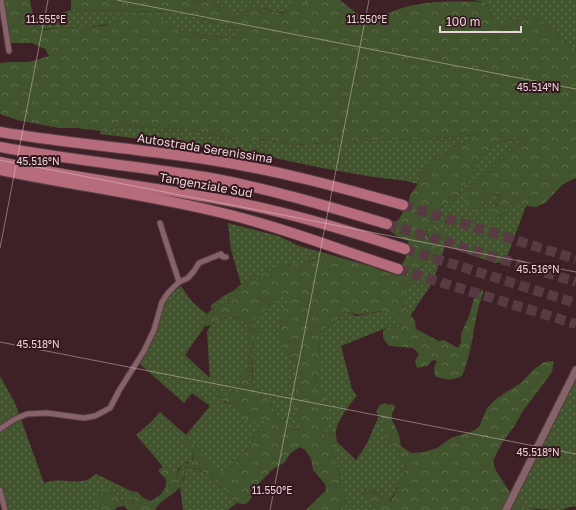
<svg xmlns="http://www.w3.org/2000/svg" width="576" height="510" viewBox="0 0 576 510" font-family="'Golos Text',sans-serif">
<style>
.grass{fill:url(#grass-dots)}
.forest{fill:url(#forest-crowns)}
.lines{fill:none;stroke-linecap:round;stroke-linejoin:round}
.highway-tunnel{stroke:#583b42;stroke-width:10;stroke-dasharray:10 5;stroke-linecap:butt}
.street-casing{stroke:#573e44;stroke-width:7}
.secondary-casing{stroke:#573e44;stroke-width:9}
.highway-casing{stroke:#573e44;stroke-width:12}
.street{stroke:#866269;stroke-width:5}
.secondary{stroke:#866269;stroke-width:7}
.highway{stroke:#b76c7c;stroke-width:10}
.ticks{fill:none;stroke:#e9d4d8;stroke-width:1;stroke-opacity:0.45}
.labels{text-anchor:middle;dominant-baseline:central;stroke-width:4;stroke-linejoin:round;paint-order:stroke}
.street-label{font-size:12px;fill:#e9d4d8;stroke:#34171e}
.ticks-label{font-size:10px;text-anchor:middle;fill:#e9d4d8;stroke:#34171e;stroke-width:4;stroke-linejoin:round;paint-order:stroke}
</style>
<defs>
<pattern id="grass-dots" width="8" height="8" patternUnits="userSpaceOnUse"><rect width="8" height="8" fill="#42542d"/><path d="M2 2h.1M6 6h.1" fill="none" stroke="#5d6c4b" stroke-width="1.8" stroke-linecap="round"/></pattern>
<pattern id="forest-crowns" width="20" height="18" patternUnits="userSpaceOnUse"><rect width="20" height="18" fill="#42542d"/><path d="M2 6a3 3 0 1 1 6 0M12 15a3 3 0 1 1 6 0" fill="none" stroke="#5d6c4b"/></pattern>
</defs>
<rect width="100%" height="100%" fill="#3e2027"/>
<g class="grass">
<path d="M194 0H316L313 3H304L284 12 278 13 264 8 248 11 245 15C234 14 227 14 220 4Z"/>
<path d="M473 0H576V50L537 17C523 18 507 25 494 23L489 8 485 2Z"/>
<path d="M71 10 182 12 215 23 242 30 232 39 182 31 167 24 110 23C94 28 77 27 60 28 52 28 44 30 36 29L33 17 46 18Z"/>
<path d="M131 126 189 130 246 142 269 140 291 145 379 140 428 139 478 135 482 138 469 140 452 147 430 165 420 175 418 184C401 179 384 179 367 176 337 171 308 165 279 159L265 154 100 134 101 131 113 128Z"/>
<path d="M526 137 532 139 517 144 467 192 481 211 484 201 493 192 501 197 495 206 500 217 509 205 516 201 526 206 505 262 495 263 445 246 436 273 429 288 410 316 403 304C405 290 411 278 421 267 423 265 426 264 428 262 435 258 435 250 435 243L442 234H433L430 239 426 230 439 208 454 200 487 150 496 143Z"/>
<path d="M228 223 279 236 299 246 335 256H330L324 258 311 260 300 264 282 265 241 284 231 250Z"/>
<path d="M181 286C188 297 195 306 207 314L205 321V326L185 355 210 378 207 332C214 316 234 312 247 324L252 321 254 317 260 314 270 304 271 300 289 295 291 301 280 318 281 326 279 336 281 345 285 350 296 362 299 378 296 385V399L303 426 302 430 291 429 279 418 268 400C264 399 259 398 257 395 249 386 254 349 254 336L259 330 255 328 248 329 251 345 247 376 240 374 242 383 241 389H236L222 402 235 405 239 408C243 426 258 419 271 421L260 433 253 437 249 448 230 468 228 474C211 468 198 451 187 438L193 453 192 463 186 462 179 467 176 477 167 467H163L136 435 151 422 160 412 186 435 210 406 192 393 184 403 140 364 156 333 163 306 168 297Z"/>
<path d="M235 290 229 295 228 302 211 309V305L225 295Z"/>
<path d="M384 311 395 314 403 321 401 326H391L341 346 352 389 357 396C349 405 335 423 336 435L330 433 327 437 323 434 330 414 318 382 316 375 320 356 319 334 347 312 356 316Z"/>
<path d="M576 373V507C570 505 567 509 561 510 546 510 533 509 519 506L514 499Z"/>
<path d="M0 376 15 403 44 483C60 477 75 485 89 479 91 478 94 475 96 474L131 491 130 495 134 500 132 503 122 501 113 491 98 504 100 510H5L0 490Z"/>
<path d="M379 416 385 424 388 441 393 445 406 467 401 480 390 501 371 490 362 491 374 505 375 510H339L346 506 345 495 340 483 339 470 331 444 337 442 356 460 366 445Z"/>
<path d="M185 468C213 467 219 490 237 503L228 510H183L180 487 184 479Z"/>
</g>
<g class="forest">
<path d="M1 0H30L36 29 44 30 59 28 102 26 123 18 140 15H150L182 31 232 39 242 30 215 23 182 12 71 10V0H194L220 4C227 14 234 14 245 15L248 11 245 7C259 2 276 17 285 12 289 9 293 4 297 1L304 3H313L316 0H340L357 14 375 20C407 0 448 0 485 2L489 8 494 23C507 25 523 18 537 17L576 50V178L563 184 545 203 536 207 526 206 520 208 516 201C507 207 502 216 493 222L490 217 501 196 493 192 484 201 481 211 475 214 464 203 467 192 517 144 531 139 526 137 509 140 497 143 487 151 454 200 439 208 426 230 429 239 436 227 441 229 443 234 435 243V252L430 261 422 266 412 280 408 286 403 304 415 321 416 329 439 341 444 340 458 348 461 342V334L469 316 474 298 483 289V293C473 319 474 349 462 376 453 381 444 380 435 376L434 368 437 361 433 360 427 366 417 368 415 361 419 354 413 348 389 346 383 338V330L391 326H401L403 322C380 300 370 321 347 312L319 334 320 356 322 361 316 375 318 382 331 414 323 434 327 437 330 433 336 435 337 442 331 444 339 470 340 483 345 495 346 506 339 510H306L326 490 325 484 313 470 311 459 306 451 300 447C297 449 293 451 290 454 288 456 287 459 285 462 281 465 276 467 272 470 267 475 261 481 257 486 253 492 251 504 243 504 225 505 217 465 185 468 184 475 184 481 180 487 173 496 162 498 155 510H128L125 506 117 507 115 510H100C97 502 97 496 101 489L113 491 122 501 132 503 134 500 130 495 131 491 138 492 142 497 150 501C158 498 170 488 165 478 163 476 160 473 158 470L163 467 172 468 174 474 176 477 182 463H192C192 460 194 456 193 453 191 445 184 443 183 435 198 446 209 468 228 473L230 468 249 448 253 437 270 422 249 421 242 419C241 416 241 412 239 409 236 403 223 403 217 399L218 394H223L227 397 236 389H241L242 383 240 374 243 368 247 375 251 345 246 335 248 329 255 328 259 330 258 333 254 336C254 352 247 387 260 398L263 397 268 400 279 418 291 429 302 430 303 426 293 411 296 399V385L299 378 296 362 285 350 281 345 279 336 281 326 280 318 283 310 286 304 291 301 289 296 271 300C266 316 254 312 251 324H247C237 315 228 315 217 321 213 324 211 326 205 326 204 309 215 308 228 302L229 295 241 284 262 274 282 265 300 264 311 260 324 258 330 256H335L370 266 386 272 395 274C402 265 411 253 408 241L398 237 389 230 394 223 399 219 409 201 410 195 418 184 420 175 430 165 452 147 469 140 481 137 478 135 428 139 379 140 291 145 269 140 246 142 189 130 131 126 113 128 101 131 76 128H59L17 120 0 114V63L7 62H29L49 56 45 49 32 43H8Z"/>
<path d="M554 361 552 372 523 411 515 425 502 443 493 461 495 469 519 506 538 510H375L374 505 361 491 370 490 391 501 401 480 406 467 393 445 388 441 383 432V427L385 424 376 412 380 405 386 403 388 405 393 404 395 407C387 421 395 421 398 433 400 437 400 442 401 446L411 453 424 452 437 448 451 438 473 431 479 427 487 408 496 399 522 382 533 370 544 362Z"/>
</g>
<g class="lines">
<g class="highway-tunnel">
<path d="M403 205 576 259"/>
<path d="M387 224 576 282"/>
<path d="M405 249 576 303"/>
<path d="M398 269 576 324"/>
</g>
<g class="street-casing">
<g id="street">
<path d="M1 0 9 51"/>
<path d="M160 223 179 282"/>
<path d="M0 429 15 419 27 414 47 413 84 418 95 416 110 408 120 389 144 351 154 330 162 302 168 293 179 282 188 278 194 271 199 263 221 254 223 257H226"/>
<path d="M0 490 5 510"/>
</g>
</g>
<g class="secondary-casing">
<path id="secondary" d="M506 510 576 370"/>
</g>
<g class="highway-casing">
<g id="highway">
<path d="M0 132C70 144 141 149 211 160 276 170 339 187 403 205"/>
<path d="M0 147C68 160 137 166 205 177 267 188 327 206 387 224"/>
<path d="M0 162C72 178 145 186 218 199 281 210 343 229 405 249"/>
<path d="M0 170C71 185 143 194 214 211 276 225 337 249 398 269"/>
</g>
</g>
<use href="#street" class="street"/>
<use href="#secondary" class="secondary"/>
<use href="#highway" class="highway"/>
</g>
<path class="ticks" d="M117 0 576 89M0 160 576 272M0 248 48 0M0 342 576 454M270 510 369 0"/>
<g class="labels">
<g class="street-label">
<text transform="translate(205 148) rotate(9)">Autostrada Serenissima</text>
<text transform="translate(206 185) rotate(10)">Tangenziale Sud</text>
</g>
</g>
<g class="ticks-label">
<text x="46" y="23">11.555°E</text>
<text x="367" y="23">11.550°E</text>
<text x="538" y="91">45.514°N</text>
<text x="38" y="165">45.516°N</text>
<text x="538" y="273">45.516°N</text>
<text x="38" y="348">45.518°N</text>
<text x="538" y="456">45.518°N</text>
<text x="272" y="494">11.550°E</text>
</g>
<path d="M440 26v6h81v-6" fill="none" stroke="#e9d4d8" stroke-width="2"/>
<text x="446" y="26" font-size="12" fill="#e9d4d8" stroke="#34171e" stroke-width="3" paint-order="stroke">100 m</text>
</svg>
